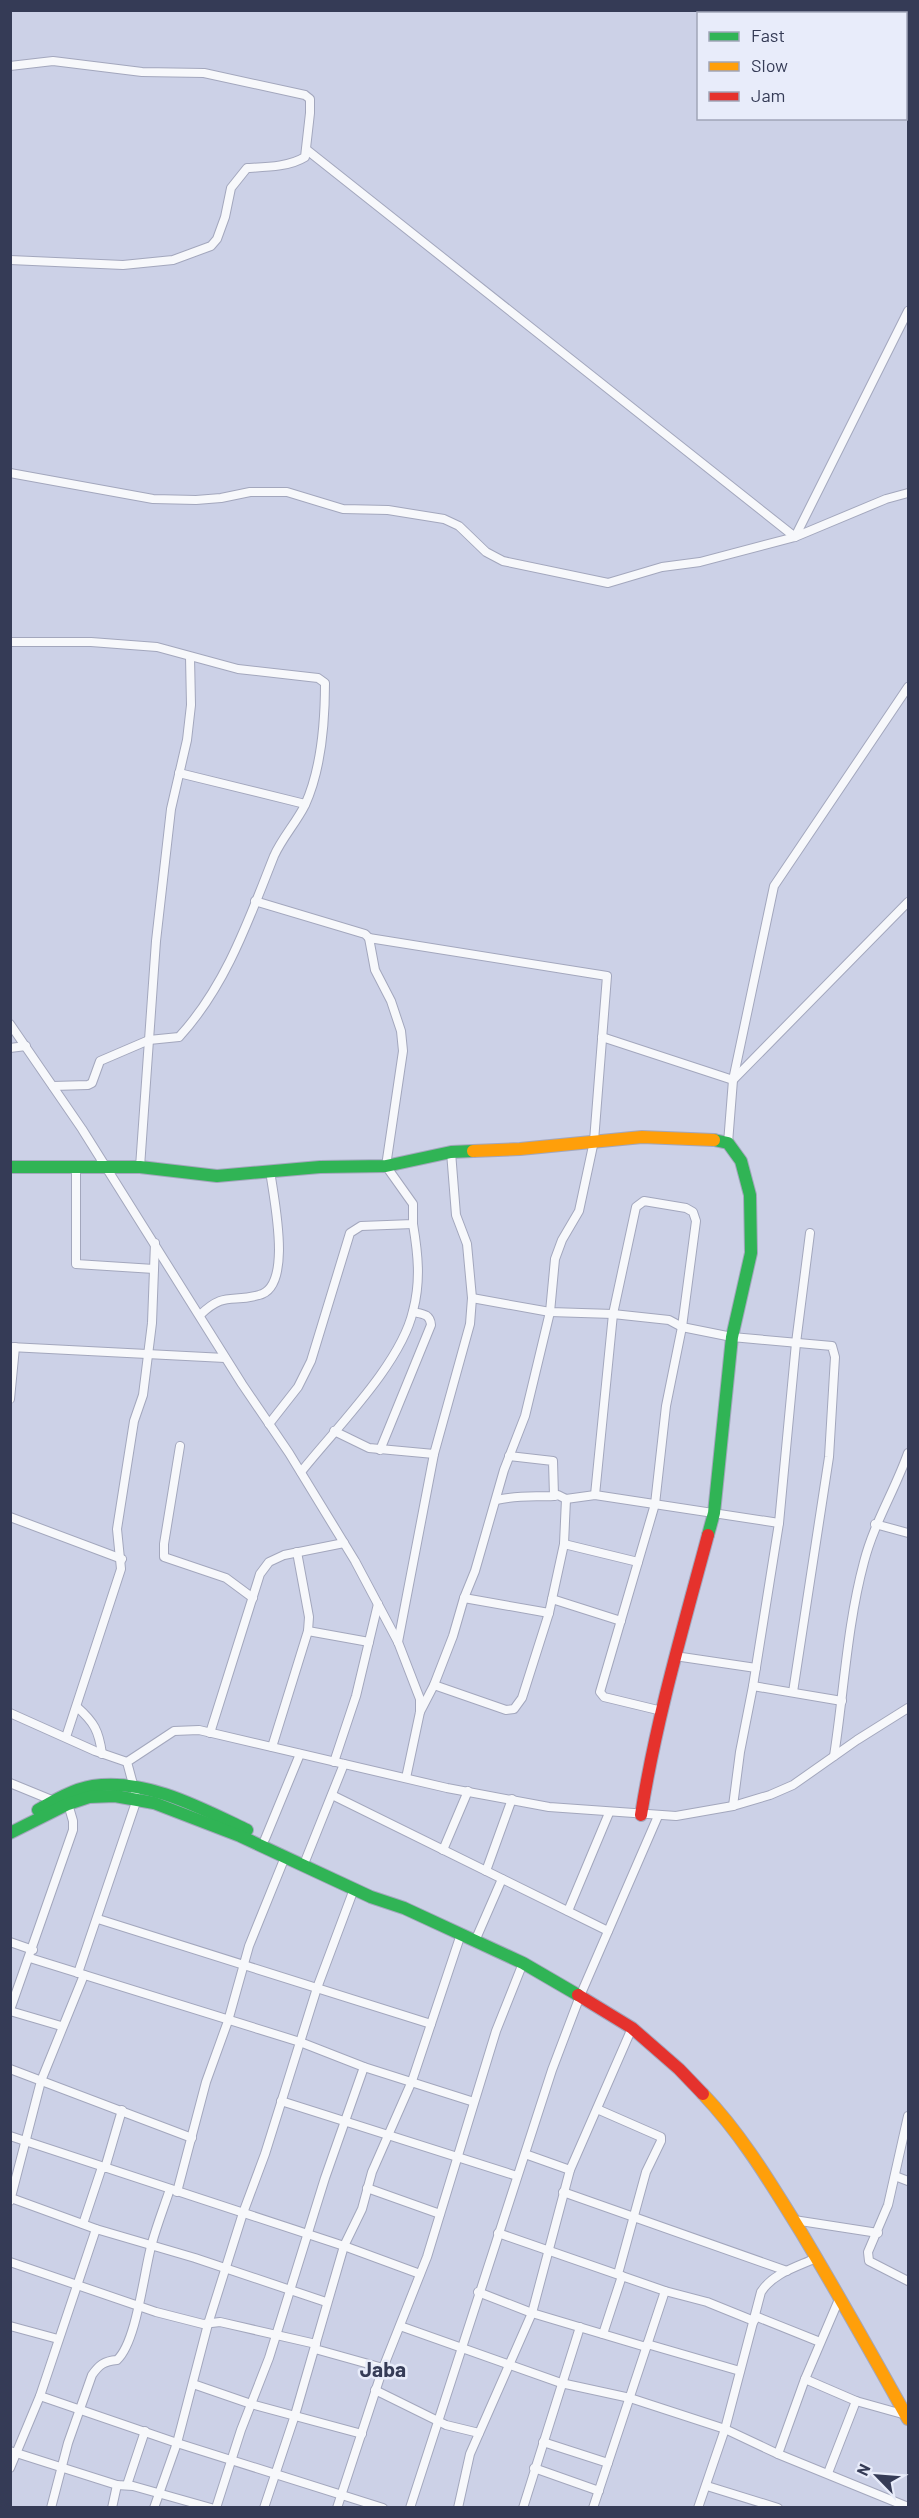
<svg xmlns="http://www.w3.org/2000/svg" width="919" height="2518" viewBox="0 0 919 2518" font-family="Barlow,sans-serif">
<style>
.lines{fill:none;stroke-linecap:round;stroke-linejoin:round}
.street-casing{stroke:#a3a7bd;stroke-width:10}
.fast-casing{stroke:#a3a7bd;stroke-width:14}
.slow-casing{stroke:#a3a7bd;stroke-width:14}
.jam-casing{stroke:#a3a7bd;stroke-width:14}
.street{stroke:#f7f8fb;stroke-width:8}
.fast{stroke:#30b455;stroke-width:12}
.slow{stroke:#ff9f0a;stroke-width:12}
.jam{stroke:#e5322d;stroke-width:12}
.labels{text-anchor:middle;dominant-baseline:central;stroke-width:5;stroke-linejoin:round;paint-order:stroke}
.quarter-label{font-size:21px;font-weight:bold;fill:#353b56;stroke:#e8ecfa}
</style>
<rect width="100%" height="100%" fill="#ccd1e7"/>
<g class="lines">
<g class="street-casing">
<g id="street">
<path d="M10 66 53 61 142 72 204 73 305 95 310 99V113L305 157C289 167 265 167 247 168L231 188 225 217 217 239 211 246 173 260 123 265 10 260"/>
<path d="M307 150 795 537 908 311"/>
<path d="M10 473 153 499 196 500 221 498 250 492H287L343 509 388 510 444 519 459 526 486 552 503 561 608 583 662 567 700 562 795 537 886 499 908 493"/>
<path d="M10 642H91L157 647 238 669 318 678 325 683C325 721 321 770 305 805 296 823 282 838 274 856 249 919 226 986 179 1037L149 1040 100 1061 92 1083 88 1085 53 1086"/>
<path d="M179 773 305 804"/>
<path d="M255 901 365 934 369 938 607 976 594 1141 579 1211 562 1240 555 1259 550 1312 525 1416 504 1470 475 1571 464 1598 453 1636 434 1685 420 1712"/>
<path d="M10 1024 82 1129 242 1384 289 1453 355 1561 398 1642 420 1699V1712L406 1778"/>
<path d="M602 1037 733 1080 908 902"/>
<path d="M10 1048 26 1046"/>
<path d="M728 1143 733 1080 774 886 908 687"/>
<path d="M140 1167 156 941 171 809 187 740 191 705 190 657"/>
<path d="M76 1168V1264L154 1269"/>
<path d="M472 1298 550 1312 613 1314 669 1320 682 1327 732 1337 832 1346 835 1357 829 1457 793 1692"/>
<path d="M200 1315C225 1291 231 1303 259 1295 294 1287 273 1196 270 1170"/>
<path d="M10 1347 225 1358"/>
<path d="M10 1399 15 1347"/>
<path d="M269 1424 298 1387 311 1361 350 1233 361 1226 413 1224V1204L386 1166 403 1051 401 1031 391 1001 375 970 369 938"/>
<path d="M334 1431 369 1448 434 1454"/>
<path d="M180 1446 164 1544V1557L226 1578 253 1598"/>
<path d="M380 1450 431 1325C430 1314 423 1314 413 1312"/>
<path d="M509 1456 553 1461 554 1496 558 1495 566 1499 595 1495 779 1523"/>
<path d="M301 1472C335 1429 401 1364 413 1311 421 1281 418 1254 413 1224"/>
<path d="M595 1495 613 1314 636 1207 644 1201 686 1208 693 1212 696 1221 682 1327 666 1406 655 1504 600 1692 604 1697 662 1711"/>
<path d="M497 1500C516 1495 534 1497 554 1496"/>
<path d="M10 1517 122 1559"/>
<path d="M875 1524 908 1533"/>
<path d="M564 1544 638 1562"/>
<path d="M464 1598 549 1613 564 1544 566 1499"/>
<path d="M552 1599 621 1621"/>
<path d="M308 1631 369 1642"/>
<path d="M398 1642 434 1454 470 1324 472 1298 467 1244 456 1215 451 1152"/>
<path d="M675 1656 756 1668"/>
<path d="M434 1685 506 1710 514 1709 522 1698 549 1613"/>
<path d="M753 1686 842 1701"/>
<path d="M77 1707C94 1722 99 1731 102 1754"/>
<path d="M10 1713 95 1751 127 1762"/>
<path d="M210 1733 260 1574 269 1562 284 1555 344 1543"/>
<path d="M66 1737 121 1569 117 1529 134 1421 143 1395 152 1323 155 1243"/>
<path d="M272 1747 308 1631 309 1617 297 1552"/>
<path d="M834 1756C844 1692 847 1625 864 1562 874 1523 895 1490 908 1453"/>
<path d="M334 1762 356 1696 378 1604"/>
<path d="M10 1783 54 1801"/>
<path d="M332 1795 608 1931"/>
<path d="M733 1806 740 1752 753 1686 779 1523 796 1343 810 1233"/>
<path d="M265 1839 300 1754"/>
<path d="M443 1850 468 1791"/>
<path d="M306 1859 344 1764"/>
<path d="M486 1871 512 1799"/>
<path d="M568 1911 609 1813"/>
<path d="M98 1919 431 2024"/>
<path d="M475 1941 502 1879"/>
<path d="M10 1942 33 1950"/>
<path d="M30 1958 300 2042 364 2067 474 2102"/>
<path d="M78 1973 137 1799 127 1762 174 1731 199 1730 447 1788 549 1807 676 1816 733 1806 770 1795 793 1785 857 1740 908 1708"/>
<path d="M10 2010 73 1830V1821L68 1804"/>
<path d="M10 2011 61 2026"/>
<path d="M10 2069 192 2138"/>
<path d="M281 2101 517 2176"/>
<path d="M597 2109 661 2137V2141L646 2172 618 2274"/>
<path d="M908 2116 888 2205 868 2252 869 2261 908 2281"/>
<path d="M10 2136 344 2246 420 2274"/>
<path d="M525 2154 570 2170"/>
<path d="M105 2168 122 2110"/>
<path d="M895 2176 908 2181"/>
<path d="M367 2188 440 2214"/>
<path d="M177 2192 206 2082 228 2021 249 1946 285 1857"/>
<path d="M563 2192 787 2271"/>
<path d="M11 2198 96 2229 195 2258 326 2302"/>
<path d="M10 2201 41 2081 84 1975"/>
<path d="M794 2220 878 2233"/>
<path d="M83 2224 102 2167"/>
<path d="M498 2233 665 2291 707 2302 754 2321"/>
<path d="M10 2262 156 2312 203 2324 220 2322 316 2344"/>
<path d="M478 2292 532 2313 646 2347"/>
<path d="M755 2316 820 2342"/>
<path d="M10 2326 58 2339"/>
<path d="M400 2326 561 2383 630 2398 725 2429 778 2454 908 2507"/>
<path d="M603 2334 622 2276"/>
<path d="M647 2344 740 2371"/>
<path d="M315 2349 383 2368"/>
<path d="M805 2379 840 2297"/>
<path d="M193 2384 251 2404 362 2434"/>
<path d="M375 2390 446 2425 479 2433"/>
<path d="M40 2396 177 2443 383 2508"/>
<path d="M543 2442 608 2463"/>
<path d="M10 2451 117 2485 133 2486 211 2508"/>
<path d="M778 2454 805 2379 856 2401 906 2415"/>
<path d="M10 2468 40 2396 96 2229"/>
<path d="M534 2468 599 2491"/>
<path d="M828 2473 856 2401"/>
<path d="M127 2485 145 2431"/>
<path d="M707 2486 778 2508"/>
<path d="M51 2508 68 2443 92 2375C99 2365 104 2361 117 2360 137 2342 144 2270 152 2243 157 2225 164 2207 170 2189"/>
<path d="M112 2508 117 2485"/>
<path d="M154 2508 177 2443 208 2324 243 2213 265 2154 317 1988 354 1889"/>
<path d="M216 2508 241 2430 269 2358 325 2178 364 2067"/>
<path d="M264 2508 295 2415 344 2246 362 2209 372 2172 412 2081 461 1934"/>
<path d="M337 2508 383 2368 427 2257 496 2031 523 1963"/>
<path d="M410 2508 552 2070 580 1996 658 1816"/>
<path d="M458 2508 470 2454 532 2313 570 2170 632 2028"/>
<path d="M523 2508 580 2327"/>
<path d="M593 2508 665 2291"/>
<path d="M698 2508 725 2429 761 2292C773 2273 797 2267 816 2258"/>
</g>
</g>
<g class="fast-casing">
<g id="fast">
<path d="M10 1167H140L217 1176 320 1167 386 1166 451 1152 473 1151"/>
<path d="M708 1535 714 1513 732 1337 751 1253 750 1195 741 1161 728 1143 714 1140"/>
<path d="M38 1810C55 1800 74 1789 93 1786 146 1778 201 1808 247 1830"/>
<path d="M10 1833 68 1804 89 1797 115 1796 154 1803 240 1836 371 1897 404 1908 523 1963 578 1995"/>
</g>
</g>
<g class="slow-casing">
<g id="slow">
<path d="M473 1151 520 1149 642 1137 714 1140"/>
<path d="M703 2094C743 2136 771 2184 801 2232 838 2294 873 2356 908 2419"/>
</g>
</g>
<g class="jam-casing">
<g id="jam">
<path d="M641 1815C656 1720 683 1628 708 1535"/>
<path d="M578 1995 632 2028 679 2069 703 2094"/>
</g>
</g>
<use href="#street" class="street"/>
<use href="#fast" class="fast"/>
<use href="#slow" class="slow"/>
<use href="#jam" class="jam"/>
</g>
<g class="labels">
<g class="quarter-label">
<text x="383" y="2368">Jaba</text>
</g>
</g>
<rect width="919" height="2518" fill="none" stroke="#353b56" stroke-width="24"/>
<rect x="697" y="12" width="210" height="108" fill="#e8ecfa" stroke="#a0a5b8" stroke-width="1.5"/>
<rect x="709" y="32" width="30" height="9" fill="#30b455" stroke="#a0a5b8" stroke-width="1.5"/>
<text x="751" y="42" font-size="18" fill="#353b56">Fast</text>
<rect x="709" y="62" width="30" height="9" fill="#ff9f0a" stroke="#a0a5b8" stroke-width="1.5"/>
<text x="751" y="72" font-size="18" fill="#353b56">Slow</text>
<rect x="709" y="92" width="30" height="9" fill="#e5322d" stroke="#a0a5b8" stroke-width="1.5"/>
<text x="751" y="102" font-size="18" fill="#353b56">Jam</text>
<g transform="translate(877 2476) rotate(295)" stroke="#e8ecfa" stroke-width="4.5" paint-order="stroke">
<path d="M0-4.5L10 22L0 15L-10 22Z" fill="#353b56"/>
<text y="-9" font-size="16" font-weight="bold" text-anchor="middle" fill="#353b56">N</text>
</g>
</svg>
